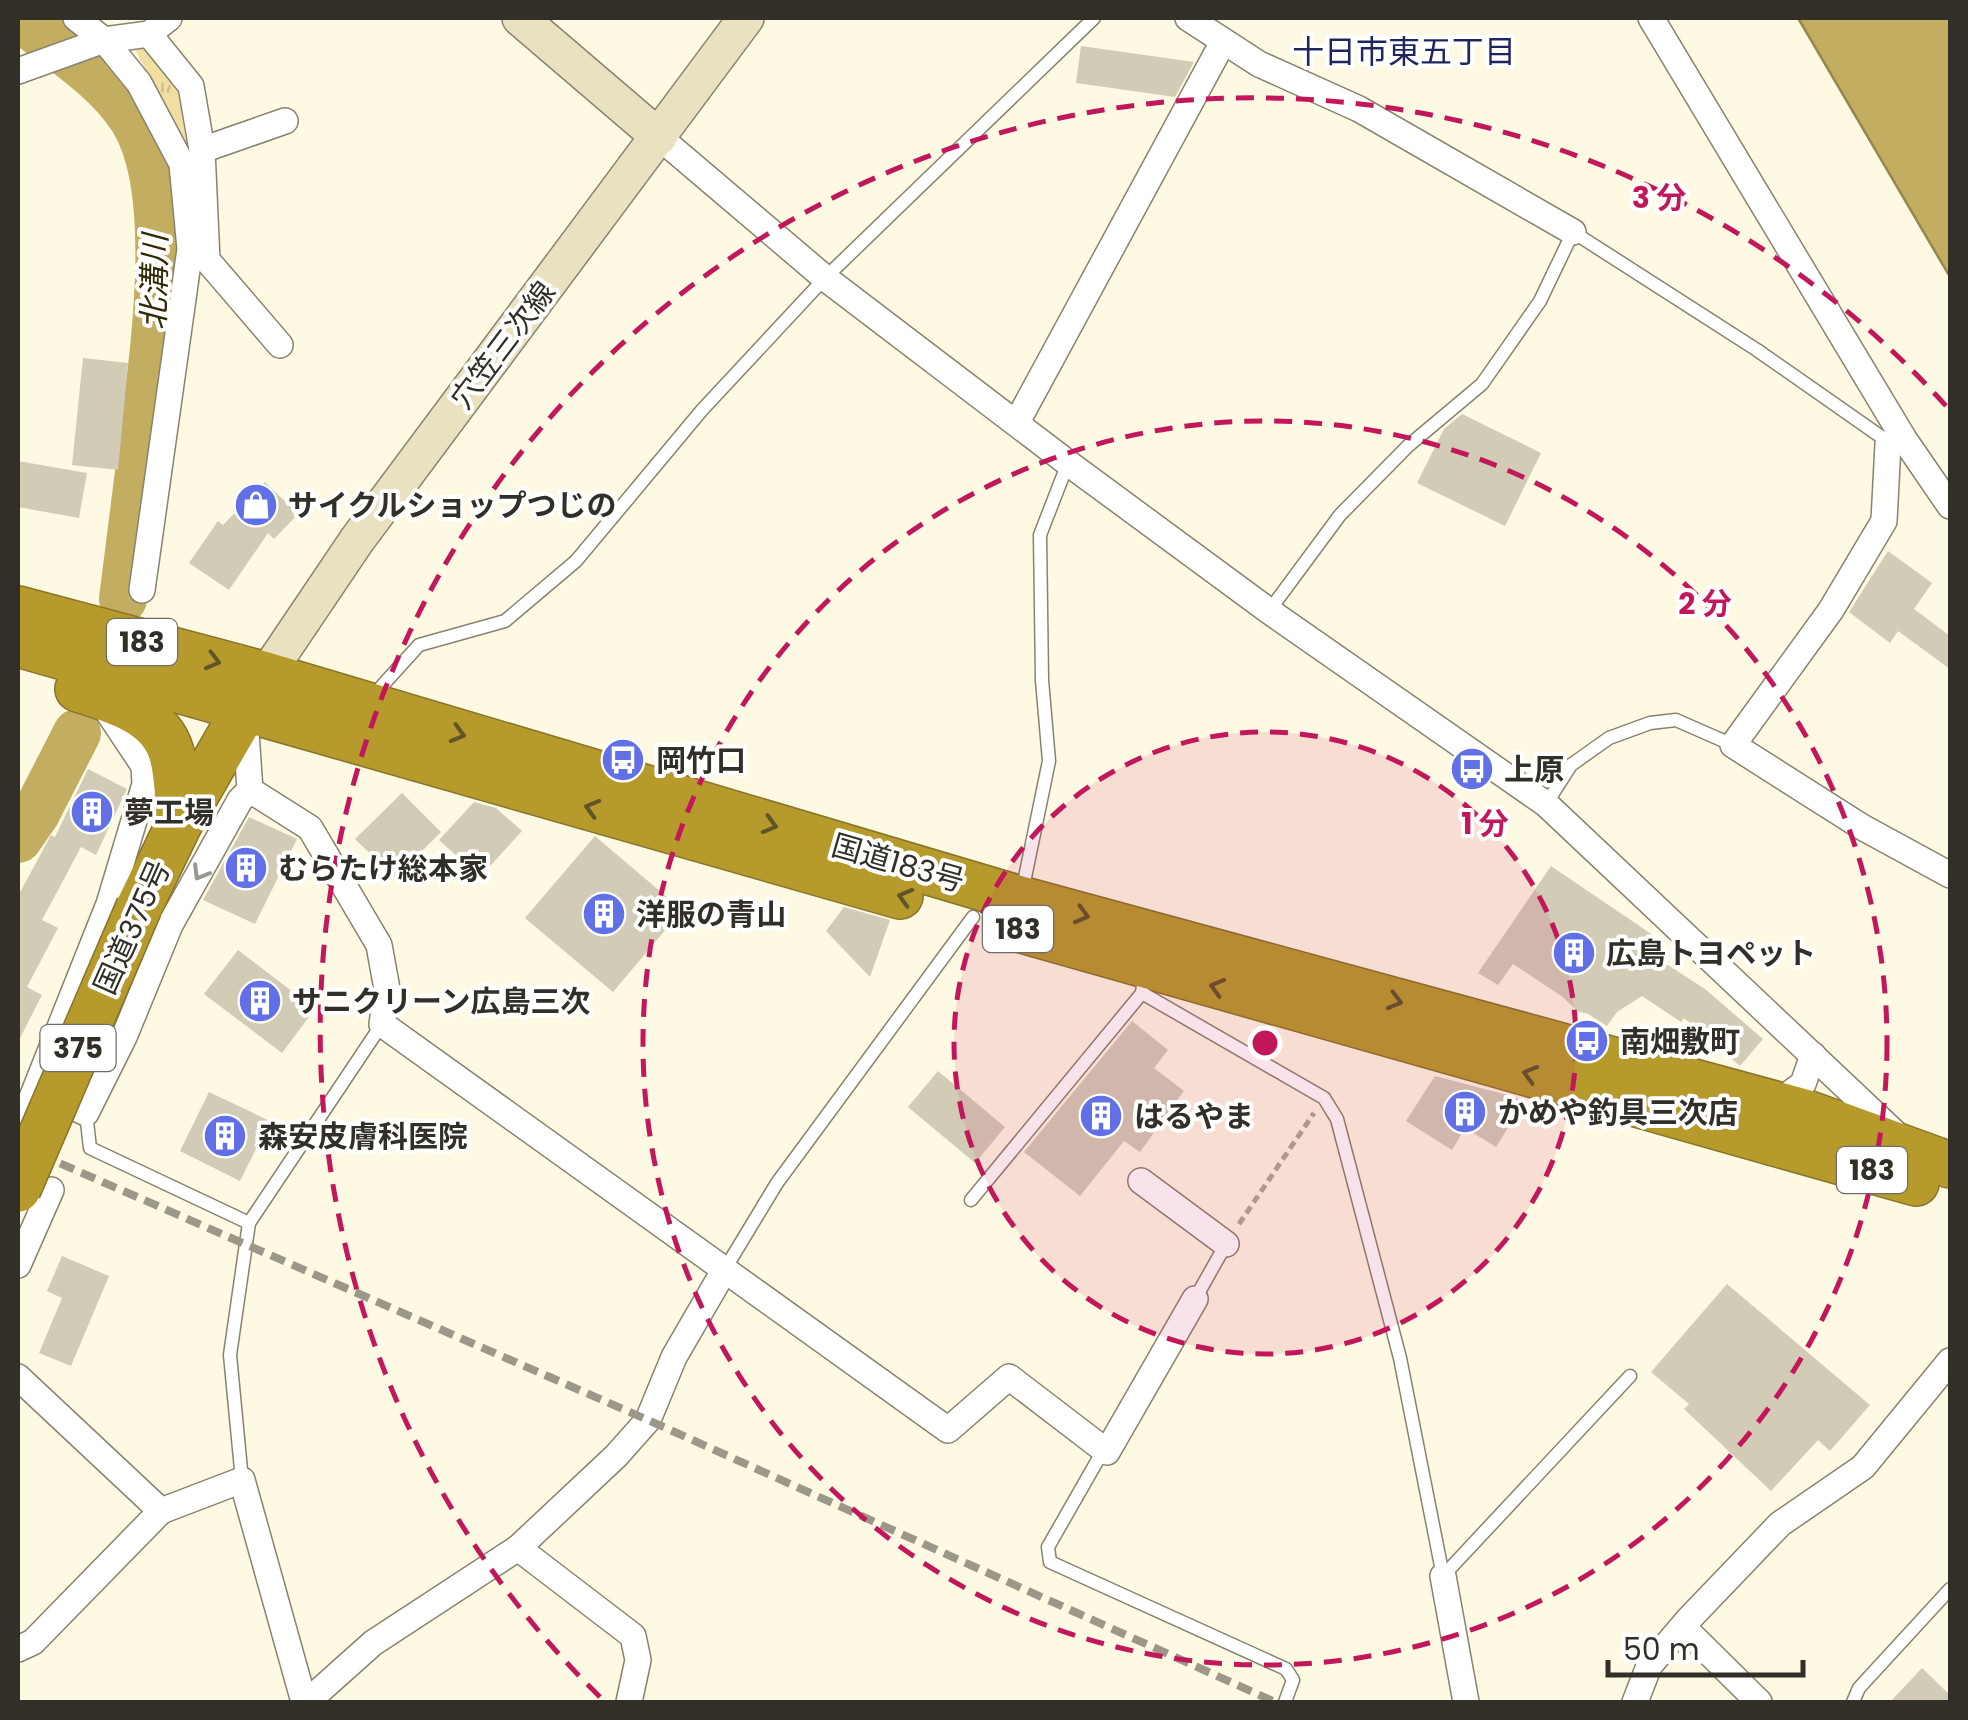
<svg xmlns="http://www.w3.org/2000/svg" width="1968" height="1720" viewBox="0 0 1968 1720" font-family="Poppins,'Noto Sans JP',sans-serif">
<style>
.grass{fill:url(#grass-tufts)}
.water{fill:#c2ad60;stroke:#96874f;stroke-width:2.5}
.lines{fill:none;stroke-linecap:round;stroke-linejoin:round}
.river{stroke:#c2ad60;stroke-width:48}
.building{fill:#d2ccb7}
.lane-casing{stroke:#888370;stroke-width:15}
.street-casing{stroke:#888370;stroke-width:28}
.secondary-casing{stroke:#888370;stroke-width:38}
.highway-casing{stroke:#87752a;stroke-width:48}
.path{stroke:#ada999;stroke-width:5;stroke-dasharray:8 5;stroke-linecap:butt}
.lane{stroke:#fff;stroke-width:12}
.street{stroke:#fff;stroke-width:25}
.secondary{stroke:#e9e1c0;stroke-width:35}
.highway{stroke:#b69b2c;stroke-width:45}
.rail{stroke:#9c9889;stroke-width:8;stroke-dasharray:15 8;stroke-linecap:butt}
.highway-bridge-casing{stroke:#87752a;stroke-width:48;stroke-linecap:butt}
.highway-bridge{stroke:#b69b2c;stroke-width:45}
.oneway{stroke:#605529}
.oneway2{stroke:#989793}
.ring{fill:none;stroke:#c2185b;stroke-width:5;stroke-dasharray:18 12}
.labels{text-anchor:middle;dominant-baseline:central;stroke-width:8;stroke-linejoin:round;paint-order:stroke}
.shield{fill:#fff;stroke:#6f6d68;stroke-width:2.5}
.shield-label{font-size:28px;font-weight:bold;fill:#312f27}
.street-label{font-size:30px;fill:#312f27;stroke:#fff}
.poi-label{font-size:30px;font-weight:bold;fill:#312f27;stroke:#fff;text-anchor:start}
.neighbourhood-label{font-size:32px;fill:#1f255d;stroke:#fff}
.water-label{font-size:32px;font-style:italic;fill:#332a06;stroke:#fff}
.centre{fill:#c2185b;stroke:#fff;stroke-width:5}
.ring-label{font-size:30px;text-anchor:middle;font-weight:bold;fill:#c2185b;stroke:#fff;stroke-width:8;stroke-linejoin:round;paint-order:stroke}
</style>
<defs>
<pattern id="grass-tufts" width="24" height="20" patternUnits="userSpaceOnUse" patternTransform="scale(2.5)"><rect width="24" height="20" fill="#f1dfa1"/><path d="M3 7l-1-3M5 7V3M7 7l1-3M15 17l-1-3M17 17v-4M19 17l1-3" fill="none" stroke="#cfc08b"/></pattern>
</defs>
<rect width="100%" height="100%" fill="#fef9e3"/>
<path class="grass" d="M149 34 177 82 187 149 129 38Z"/>
<path class="water" d="M1798 18H1950V277Z"/>
<g class="lines">
<g class="river">
<path d="M20 18C58 48 106 77 133 119 178 191 154 351 144 433 137 489 130 544 123 599"/>
<path d="M18 839 36 813 77 733"/>
</g>
</g>
<g class="building">
<path d="M1081 46 1194 62 1175 97 1076 83Z"/>
<path d="M83 358 128 363 118 470 72 465Z"/>
<path d="M1462 414 1541 453 1505 526 1417 483 1444 429Z"/>
<path d="M18 461 87 473 79 518 18 507Z"/>
<path d="M265 482 298 514 274 539 268 533 229 590 189 563 218 521 223 525Z"/>
<path d="M1888 551 1932 583 1914 609 1950 636V669L1898 631 1890 643 1849 612Z"/>
<path d="M88 769 127 789 96 855 81 847 42 920 58 928 27 987 42 995 18 1042V896L51 835 55 837Z"/>
<path d="M402 793 441 832 395 878 355 839Z"/>
<path d="M474 802 496 808 522 831 480 877 439 840Z"/>
<path d="M249 817 297 839 255 924 203 900Z"/>
<path d="M595 836 682 910 613 992 525 918Z"/>
<path d="M1551 866 1663 942 1654 956 1705 989 1763 1039 1740 1066 1684 1018 1681 1022 1642 996 1617 1012 1607 1026 1588 1014 1577 1011 1563 997 1513 964 1498 985 1478 973Z"/>
<path d="M844 907 890 920 870 977 826 931Z"/>
<path d="M238 950 315 1009 282 1053 204 994Z"/>
<path d="M1132 1021 1168 1050 1154 1068 1184 1091 1140 1152 1124 1141 1080 1196 1024 1152Z"/>
<path d="M938 1071 1005 1127 975 1163 908 1107Z"/>
<path d="M1435 1076 1515 1097 1524 1102 1496 1147 1465 1128 1452 1150 1406 1121Z"/>
<path d="M209 1092 270 1121 240 1181 180 1151Z"/>
<path d="M62 1256 109 1276 71 1366 39 1353 62 1298 47 1291Z"/>
<path d="M1727 1284 1870 1405 1830 1451 1818 1440 1771 1491 1684 1409 1689 1404 1651 1372Z"/>
<path d="M1922 1668 1950 1695V1702H1890Z"/>
</g>
<g class="lines">
<g class="lane-casing">
<g id="lane">
<path d="M1269 611 1340 515 1408 446 1482 384 1540 301 1573 232 1757 350 1890 443"/>
<path d="M372 697 419 645 505 621 576 561 702 410 825 278 1094 18"/>
<path d="M1546 804 1571 765 1609 738 1650 723 1676 720 1733 745"/>
<path d="M1022 892 1049 761 1042 680 1040 535 1068 463"/>
<path d="M1145 970 1142 993 1324 1098 1337 1119 1400 1358 1443 1576"/>
<path d="M86 1113 90 1148 249 1223"/>
<path d="M971 1200 1142 993"/>
<path d="M725 1269 777 1183 973 917"/>
<path d="M1195 1299 1226 1244"/>
<path d="M1104 1449 1048 1547 1050 1562 1286 1669 1293 1680 1285 1702"/>
<path d="M242 1480 230 1355 249 1223 382 1024"/>
<path d="M1443 1576 1630 1376"/>
<path d="M1853 1702 1859 1688 1950 1589"/>
</g>
</g>
<g class="street-casing">
<g id="street">
<path d="M76 18 104 40 139 83 182 164 190 249 142 590"/>
<path d="M1188 18 1259 64 1359 109 1573 232"/>
<path d="M1651 18 1904 439 1950 506"/>
<path d="M149 34 191 86 202 150 207 260 280 345"/>
<path d="M18 71 104 40 149 34 169 18"/>
<path d="M659 137 825 278 1068 463 1269 611 1546 804 1898 1136"/>
<path d="M202 150 285 121"/>
<path d="M1017 422 1223 42"/>
<path d="M1888 444 1884 521 1831 610 1733 745 1862 827 1950 875"/>
<path d="M250 790 310 828 379 945 387 989 382 1024 948 1430 1009 1377 1107 1452 1195 1299"/>
<path d="M46 1094 86 1113 124 1037 170 925 240 800 250 790 245 718"/>
<path d="M1775 1104 1803 1084 1813 1055"/>
<path d="M25 1115 109 904 145 784 144 766 100 700"/>
<path d="M1141 1181 1226 1244"/>
<path d="M18 1265 51 1190"/>
<path d="M18 1377 161 1511 33 1642 18 1649"/>
<path d="M161 1511 242 1480 304 1702"/>
<path d="M1443 1576 1466 1702"/>
<path d="M1683 1627 1759 1702"/>
<path d="M307 1702 373 1643 518 1548"/>
<path d="M629 1702 638 1660 633 1636 518 1548 616 1456 648 1420 674 1357 725 1269"/>
<path d="M1635 1702 1649 1666 1687 1621 1780 1524 1863 1467 1950 1361"/>
</g>
</g>
<g class="secondary-casing">
<g id="secondary">
<path d="M520 18 659 137"/>
<path d="M266 675 357 540 746 18"/>
</g>
</g>
<g class="highway-casing">
<g id="highway">
<path d="M18 609 266 675 1020 899 1804 1112 1950 1165"/>
<path d="M18 644 900 896"/>
<path d="M78 689C112 700 159 712 171 752 178 773 177 799 180 822"/>
<path d="M139 907 180 822 259 685"/>
<path d="M1015 928 1916 1183"/>
</g>
</g>
<path class="path" d="M1239 1224 1314 1113"/>
<use href="#lane" class="lane"/>
<use href="#street" class="street"/>
<use href="#secondary" class="secondary"/>
<use href="#highway" class="highway"/>
<path class="rail" d="M18 1145 648 1420 1275 1702"/>
<g class="highway-bridge-casing">
<path id="highway-bridge" d="M18 1189 139 907"/>
</g>
<use href="#highway-bridge" class="highway-bridge"/>
</g>
<defs><path id="oneway-chevron" d="M-2-3.5L2.5 0L-2 3.5" fill="none" stroke-width="1.6" stroke-linecap="round" stroke-linejoin="round" transform="scale(2.5)"/></defs>
<g class="oneway">
<use href="#oneway-chevron" transform="translate(213 661) rotate(15)"/>
<use href="#oneway-chevron" transform="translate(458 734) rotate(16)"/>
<use href="#oneway-chevron" transform="translate(592 808) rotate(-164)"/>
<use href="#oneway-chevron" transform="translate(770 825) rotate(16)"/>
<use href="#oneway-chevron" transform="translate(905 897) rotate(-164)"/>
<use href="#oneway-chevron" transform="translate(1082 915) rotate(15)"/>
<use href="#oneway-chevron" transform="translate(1217 987) rotate(-164)"/>
<use href="#oneway-chevron" transform="translate(1395 1001) rotate(15)"/>
<use href="#oneway-chevron" transform="translate(1530 1074) rotate(-164)"/>
</g>
<use class="oneway2" href="#oneway-chevron" transform="translate(200 873) rotate(121)"/>
<circle cx="1265" cy="1043" r="311" fill="#c2185b" fill-opacity=".12"/>
<g class="ring">
<circle cx="1265" cy="1043" r="311"/>
<circle cx="1265" cy="1043" r="622"/>
<path d="M600 1697A933 933 0 1 1 1947 407"/>
</g>
<defs>
<g id="shop-disc" transform="scale(2.25)"><circle r="9.5" fill="#6270e8" stroke="#fff"/><path d="M-5-2.5h2.3a2.7 3.5 0 0 1 5.4 0H5L5.5 6h-11ZM-1.5-2.5h3a1.5 2.3 0 0 0-3 0Z" fill="#fff"/></g>
<g id="bus-disc" transform="scale(2.25)"><circle r="9.5" fill="#6270e8" stroke="#fff"/><path d="M-5-6H5V4H4V6H2V4H-2V6H-4V4H-5ZM-3.5-4V0h7V-4ZM-3.5 1.2v1.5H-2V1.2ZM2 1.2v1.5H3.5V1.2Z" fill="#fff"/></g>
<g id="building-disc" transform="scale(2.25)"><circle r="9.5" fill="#6270e8" stroke="#fff"/><path d="M-4-6H4V6H1V3H-1V6H-4ZM-2.5-4.3h1.7v1.8h-1.7ZM.8-4.3h1.7v1.8H.8ZM-2.5-1h1.7V.8h-1.7ZM.8-1h1.7V.8H.8Z" fill="#fff"/></g>
</defs>
<g fill-rule="evenodd">
<use href="#shop-disc" x="256" y="505"/>
<use href="#bus-disc" x="623" y="760"/>
<use href="#bus-disc" x="1472" y="769"/>
<use href="#building-disc" x="92" y="812"/>
<use href="#building-disc" x="246" y="868"/>
<use href="#building-disc" x="604" y="914"/>
<use href="#building-disc" x="1574" y="953"/>
<use href="#building-disc" x="260" y="1001"/>
<use href="#bus-disc" x="1587" y="1041"/>
<use href="#building-disc" x="1465" y="1112"/>
<use href="#building-disc" x="1101" y="1116"/>
<use href="#building-disc" x="225" y="1136"/>
</g>
<g class="labels">
<g class="shield">
<rect x="107" y="619" width="70" height="46" rx="8"/>
<rect x="983" y="906" width="70" height="46" rx="8"/>
<rect x="40.5" y="1025" width="75" height="46" rx="8"/>
<rect x="1837" y="1147" width="70" height="46" rx="8"/>
</g>
<g class="shield-label">
<text x="142" y="642">183</text>
<text x="1018" y="929">183</text>
<text x="78" y="1048">375</text>
<text x="1872" y="1170">183</text>
</g>
<g class="street-label">
<text transform="translate(503 345) rotate(-53)">穴笠三次線</text>
<text transform="translate(898 863) rotate(16)">国道183号</text>
<text transform="translate(132 927) rotate(-66)">国道375号</text>
</g>
<g class="poi-label">
<text x="288" y="505">サイクルショップつじの</text>
<text x="656" y="760">岡竹口</text>
<text x="1504" y="769">上原</text>
<text x="124" y="812">夢工場</text>
<text x="278" y="868">むらたけ総本家</text>
<text x="636" y="914">洋服の青山</text>
<text x="1606" y="953">広島トヨペット</text>
<text x="292" y="1001">サニクリーン広島三次</text>
<text x="1620" y="1041">南畑敷町</text>
<text x="1498" y="1112">かめや釣具三次店</text>
<text x="1134" y="1116">はるやま</text>
<text x="258" y="1136">森安皮膚科医院</text>
</g>
<g class="neighbourhood-label">
<text x="1404" y="51">十日市東五丁目</text>
</g>
<g class="water-label">
<text transform="translate(154 282) rotate(-89)">北溝川</text>
</g>
</g>
<circle cx="1265" cy="1043" r="15" class="centre"/>
<g class="ring-label">
<text x="1659" y="208">3 分</text>
<text x="1705" y="614">2 分</text>
<text x="1485" y="834">1 分</text>
</g>
<rect width="1968" height="1720" fill="none" stroke="#312f27" stroke-width="40"/>
<path d="M1608 1660v15h195v-15" fill="none" stroke="#312f27" stroke-width="5"/>
<text x="1623" y="1660" font-size="30" fill="#312f27" stroke="#ffffff" stroke-width="8" paint-order="stroke">50 m</text>
</svg>
